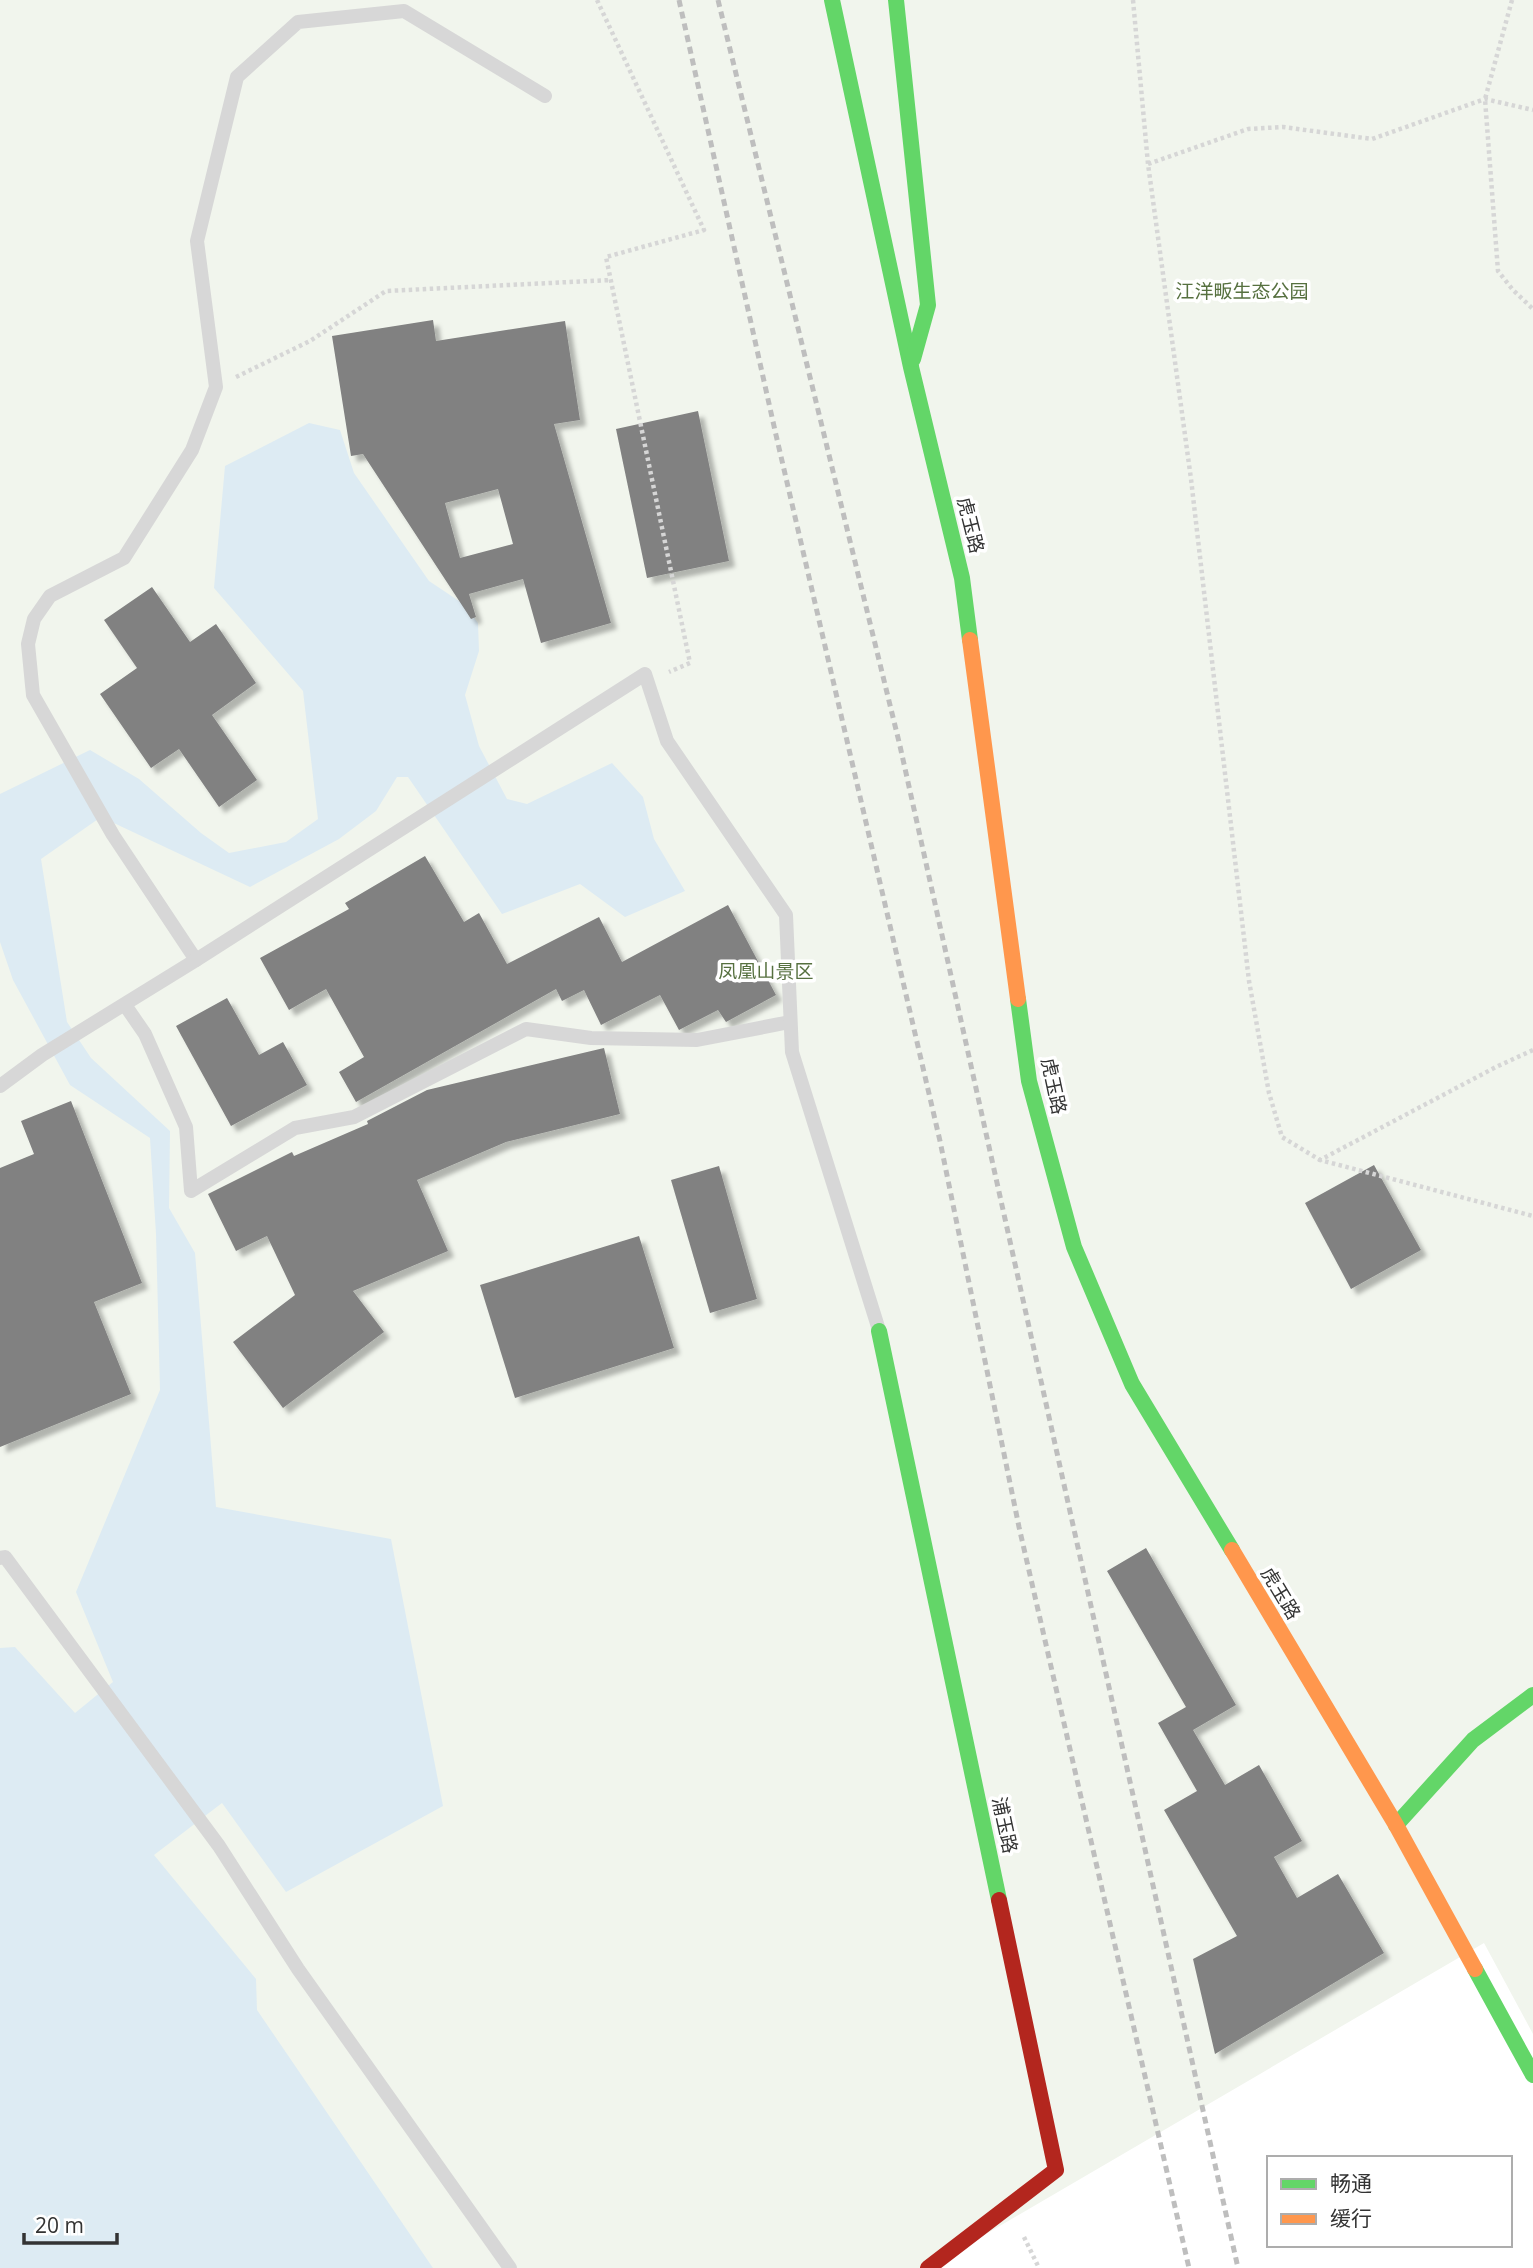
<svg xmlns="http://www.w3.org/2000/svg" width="1533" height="2268" viewBox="0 0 1533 2268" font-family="'Open Sans','Noto Sans SC',sans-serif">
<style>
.green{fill:#f1f5ed}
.water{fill:#ddebf3}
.building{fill:#818181;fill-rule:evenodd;filter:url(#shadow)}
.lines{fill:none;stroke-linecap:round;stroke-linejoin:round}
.path{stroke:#d6d6d6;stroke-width:4.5;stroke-dasharray:3.5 3.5;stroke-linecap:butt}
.lane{stroke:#d7d7d7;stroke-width:14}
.fast{stroke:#63d668;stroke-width:16}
.slow{stroke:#ff974d;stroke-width:16}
.jam{stroke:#b3261e;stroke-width:16}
.rail{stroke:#bebebe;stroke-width:5;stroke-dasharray:7 5;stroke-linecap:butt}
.labels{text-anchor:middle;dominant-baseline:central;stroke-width:7;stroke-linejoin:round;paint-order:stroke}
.park-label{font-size:19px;fill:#56703f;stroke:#fff}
.street-label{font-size:19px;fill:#333;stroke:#fff}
</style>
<defs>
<filter id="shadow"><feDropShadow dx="6" dy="6" stdDeviation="2" flood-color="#0004"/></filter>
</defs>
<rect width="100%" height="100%" fill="#fff"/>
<path class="green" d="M0 0H1533V2034L1484 1943 969 2244 936 2268H0Z"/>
<path class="water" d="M309 423 340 430 354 473 429 581 465 605 478 623 479 651 465 695 479 746 507 799 527 804 612 763 643 797 654 839 685 891 625 917 580 884 502 914 408 777H397L376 811 339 839 250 887 101 817 41 859 67 1022 91 1058 170 1131 169 1208 195 1253 216 1507 391 1539 443 1806 286 1892 222 1803 154 1855 256 1979 257 2010 433 2268H0V1648L15 1647 75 1713 113 1682 76 1592 160 1390 156 1234 150 1138 70 1085 13 980 0 942V794L90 750 139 779 201 833 229 853 286 842 318 819 303 691 214 588 225 466Z"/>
<g class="building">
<path d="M433 320 436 341 565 321 580 420 554 424 611 623 541 643 523 579 469 594 476 617 471 619 363 454 351 456 332 336ZM498 489 513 544 460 558 445 503Z"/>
<path d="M698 411 729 561 647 578 616 429Z"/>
<path d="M152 587 190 642 216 624 256 683 212 715 257 780 219 807 179 749 151 768 100 694 137 668 104 620Z"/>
<path d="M425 856 464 922 479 913 507 964 599 917 622 962 728 905 776 995 726 1022 718 1010 679 1030 660 995 601 1025 584 990 562 1001 556 989 356 1102 339 1072 364 1057 326 989 289 1010 260 958 349 909 345 903Z"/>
<path d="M227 998 259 1055 283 1042 307 1085 231 1126 176 1026Z"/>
<path d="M604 1048 620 1114 506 1142 417 1180 448 1251 353 1291 384 1332 283 1408 233 1342 295 1295 267 1236 236 1251 208 1194 292 1152 294 1156 368 1124 367 1121 427 1090Z"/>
<path d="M71 1101 142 1283 94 1302 131 1394 0 1447V1168L34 1154 21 1121Z"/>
<path d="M1374 1165 1421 1250 1351 1289 1305 1203Z"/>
<path d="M719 1166 757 1299 710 1313 671 1180Z"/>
<path d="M639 1236 674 1348 515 1398 480 1285Z"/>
<path d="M1146 1548 1236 1705 1193 1730 1225 1785 1259 1765 1302 1841 1274 1857 1297 1898 1338 1874 1384 1953 1215 2054 1193 1959 1237 1936 1164 1810 1197 1791 1158 1723 1186 1707 1107 1571Z"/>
</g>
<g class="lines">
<g class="path">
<path d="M597 0 704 230 606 257 690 663 669 672"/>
<path d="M1133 0 1148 164 1191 479 1249 981 1269 1093 1282 1137 1320 1160"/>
<path d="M1512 0 1485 99 1498 271 1513 290 1533 309"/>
<path d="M1148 164 1248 129 1283 127 1372 139 1485 99 1533 110"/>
<path d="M236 377 310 341 386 291 611 280"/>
<path d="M1533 1050 1496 1067 1320 1160 1533 1216"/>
<path d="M1024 2237 1039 2268"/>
</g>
<g class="lane">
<path d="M196 960 113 835 33 695 28 644 34 619 50 596 124 558 192 450 216 387 197 241 237 77 298 22 404 11 545 96"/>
<path d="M125 1005 145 1034 186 1127 191 1191 295 1128 354 1117 526 1029 591 1038 697 1040 790 1022"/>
<path d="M0 1086 42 1055 196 960 645 674 667 741 786 915 792 1052 879 1330"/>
<path d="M0 1558 5 1557 219 1846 298 1969 510 2268"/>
</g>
<g class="fast">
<path d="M832 0 911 367 962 578 970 640"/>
<path d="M896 0 928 305 913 359"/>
<path d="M1018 999 1029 1081 1074 1247 1132 1384 1232 1550"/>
<path d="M879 1331 999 1900"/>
<path d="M1396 1825 1473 1740 1533 1695"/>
<path d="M1475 1969 1533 2075"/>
</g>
<g class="slow">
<path d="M970 640 1018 999"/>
<path d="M1232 1550 1396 1825 1475 1969"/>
</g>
<path class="jam" d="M928 2268 1056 2170 999 1900"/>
<g class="rail">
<path d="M679 0 776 435 940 1141 1019 1527 1189 2268"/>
<path d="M718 0 900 746 1238 2268"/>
</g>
</g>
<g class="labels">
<g class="park-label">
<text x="1242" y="291">江洋畈生态公园</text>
<text x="766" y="971">凤凰山景区</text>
</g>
<g class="street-label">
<text transform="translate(971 525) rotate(76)">虎玉路</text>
<text transform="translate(1054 1086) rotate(78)">虎玉路</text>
<text transform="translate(1281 1593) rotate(59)">虎玉路</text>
<text transform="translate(1005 1825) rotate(78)">浦玉路</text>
</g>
</g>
<rect x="1267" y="2156" width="245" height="91" fill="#ffffff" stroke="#adadad" stroke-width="2"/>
<rect x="1281" y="2179" width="35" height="10" fill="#63d668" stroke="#adadad" stroke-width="2"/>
<text x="1330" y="2191" font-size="21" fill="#333333">畅通</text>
<rect x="1281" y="2214" width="35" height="10" fill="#ff974d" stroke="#adadad" stroke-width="2"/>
<text x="1330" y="2226" font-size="21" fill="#333333">缓行</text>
<path d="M24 2233v10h93v-10" fill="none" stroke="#333333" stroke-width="3.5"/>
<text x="35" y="2233" font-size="21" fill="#333333" stroke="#ffffff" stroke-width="5" paint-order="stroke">20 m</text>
</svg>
